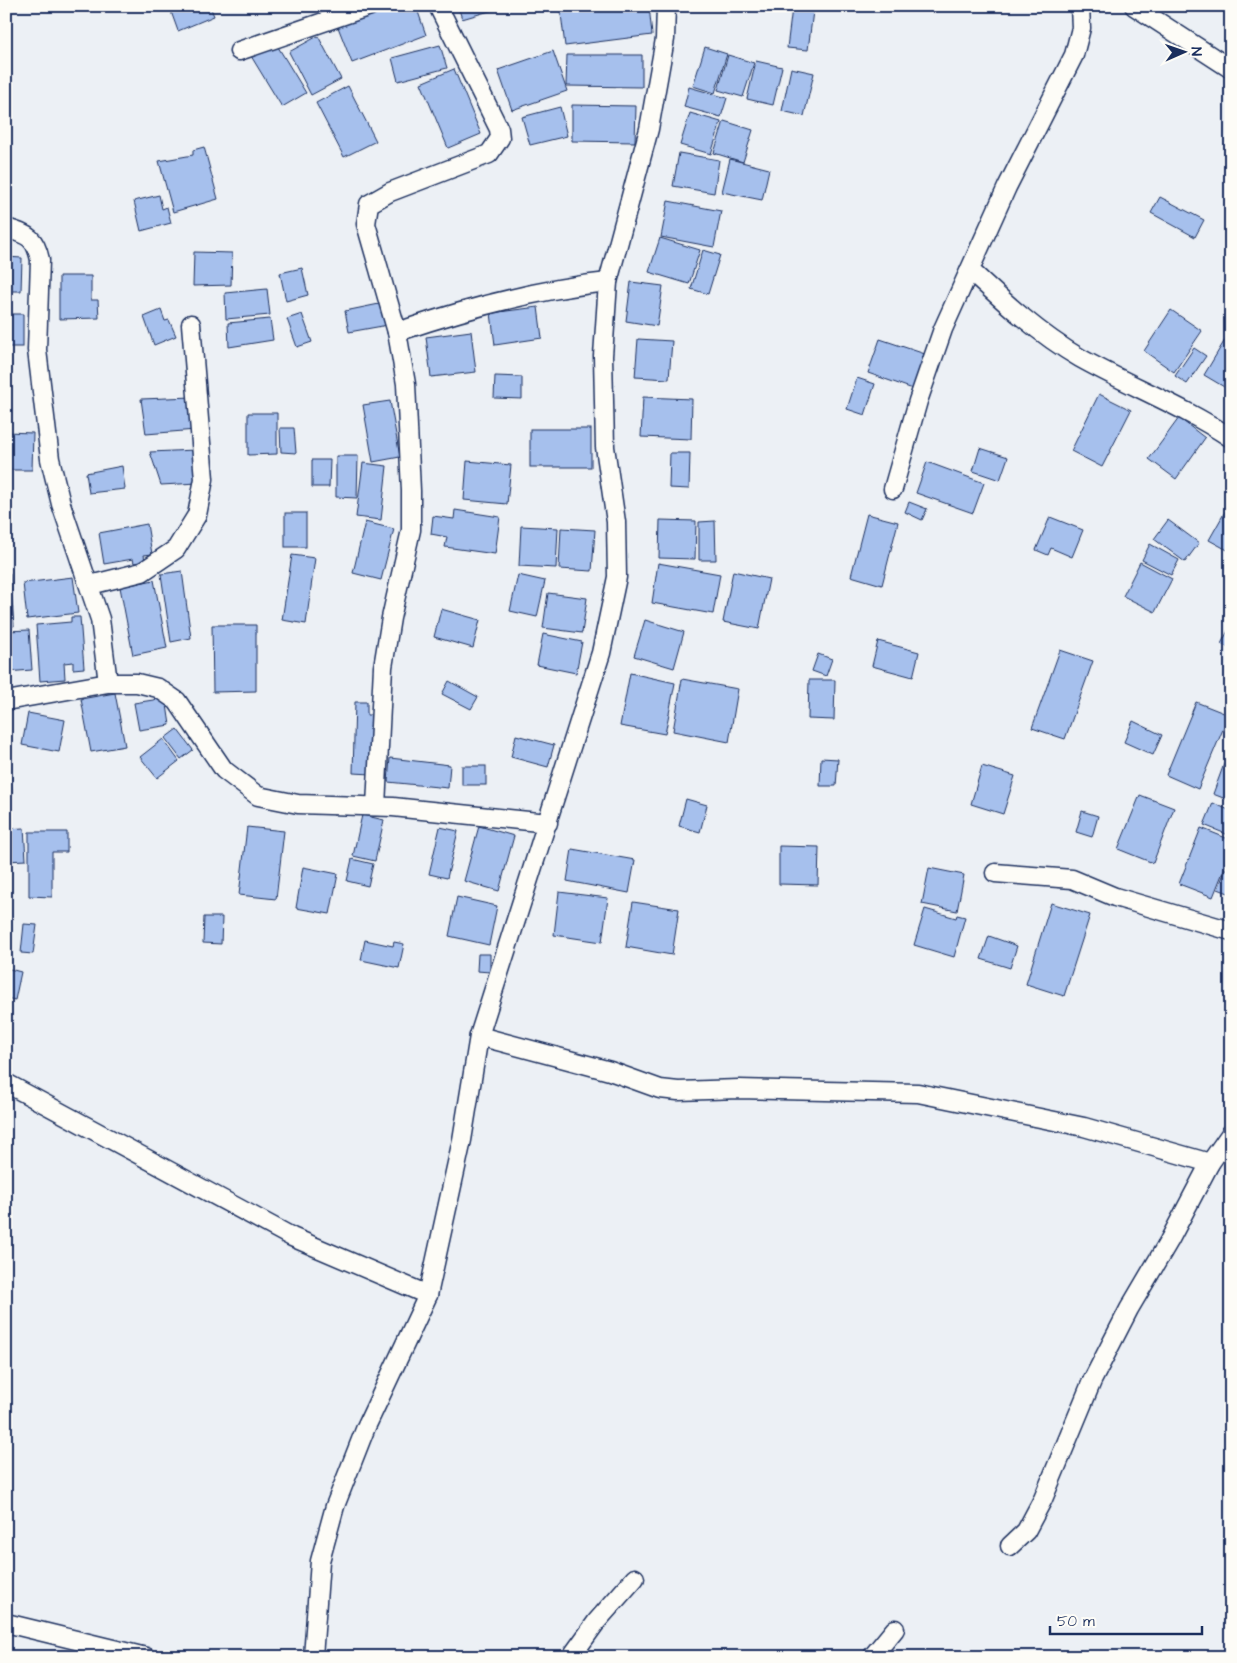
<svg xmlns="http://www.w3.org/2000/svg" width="1237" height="1663" viewBox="0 0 1237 1663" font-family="'Architects Daughter',sans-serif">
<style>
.building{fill:#a6c0ed;stroke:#1b2f5e}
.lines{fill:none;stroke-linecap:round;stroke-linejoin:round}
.street-casing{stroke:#1b2f5e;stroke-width:21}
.street{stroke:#fdfcf7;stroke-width:18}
</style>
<rect width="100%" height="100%" fill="#ecf0f5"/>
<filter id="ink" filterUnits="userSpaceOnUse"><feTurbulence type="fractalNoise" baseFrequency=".02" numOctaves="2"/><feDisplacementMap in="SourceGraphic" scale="10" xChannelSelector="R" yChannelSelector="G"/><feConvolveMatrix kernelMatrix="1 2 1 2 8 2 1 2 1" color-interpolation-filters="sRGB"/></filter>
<g filter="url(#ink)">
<g class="building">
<path d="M169 6H210L214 16 178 31Z"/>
<path d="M392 6H416L426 35 352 63 338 27Z"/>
<path d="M458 6H507L462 19Z"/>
<path d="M560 6H649L652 35 565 46Z"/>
<path d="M792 8 813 11 808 50 787 48Z"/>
<path d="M318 36 341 79 311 95 289 52Z"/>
<path d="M275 42 306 93 282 107 251 56Z"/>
<path d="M440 45 447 68 398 81 392 58Z"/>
<path d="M705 47 727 54 715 93 693 86Z"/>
<path d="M553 51 567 91 512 110 498 70Z"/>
<path d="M567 55H642V87L566 86Z"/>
<path d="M728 55 754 63 743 97 718 90Z"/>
<path d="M756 61 782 67 773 105 747 99Z"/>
<path d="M791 68 814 73 804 116 782 111Z"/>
<path d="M454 69 481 134 448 148 421 83Z"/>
<path d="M348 86 376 141 344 157 316 103Z"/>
<path d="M689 87 727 98 721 117 684 107Z"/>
<path d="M572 105 636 106 635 142 572 141Z"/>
<path d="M560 107 567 136 530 145 522 117Z"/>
<path d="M690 113 721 122 711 154 680 145Z"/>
<path d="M724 121 753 130 743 162 714 153Z"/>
<path d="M204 147 218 199 173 212 159 161 193 155V150Z"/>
<path d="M679 153 719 160 714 193 673 186Z"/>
<path d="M730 159 769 169 762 200 722 192Z"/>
<path d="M159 195 162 209 167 207 171 223 141 231 134 201Z"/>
<path d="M1160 197 1204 220 1195 237 1151 213Z"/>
<path d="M668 201 721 211 714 247 661 237Z"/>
<path d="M660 238 700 250 689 284 649 272Z"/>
<path d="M703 250 720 255 708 294 691 289Z"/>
<path d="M194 252 232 253 231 285 193 286Z"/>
<path d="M6 257 22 258 21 291H6Z"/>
<path d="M302 268 308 295 286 301 280 273Z"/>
<path d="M59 276H91V300H98L99 318 59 319Z"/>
<path d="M631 282 663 286 657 326 626 321Z"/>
<path d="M267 289 270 315 226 319 225 293Z"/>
<path d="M384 303 388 325 349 332 345 311Z"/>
<path d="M538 307 542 338 495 345 491 313Z"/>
<path d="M161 310 165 321 169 320 176 336 154 345 144 317Z"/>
<path d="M1171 310 1202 331 1174 372 1144 351Z"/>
<rect x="6" y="314" width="17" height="33"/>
<path d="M302 314 312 342 297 347 287 319Z"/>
<path d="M270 319 273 340 229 347 228 323Z"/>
<path d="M1231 330V391L1204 375Z"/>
<path d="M471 331 476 372 431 377 426 337Z"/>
<path d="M638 339 672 341 669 379 635 377Z"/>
<path d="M880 339 925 354 913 389 868 373Z"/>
<path d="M1194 348 1206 356 1187 384 1175 376Z"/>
<path d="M495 376 522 377V399L494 398Z"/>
<path d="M857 378 875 384 865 415 847 409Z"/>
<path d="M1099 394 1131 410 1102 467 1071 451Z"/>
<path d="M193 397 196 430 146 434 141 399Z"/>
<path d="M643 397 692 399 691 439 641 437Z"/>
<path d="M390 401 400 457 373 462 363 405Z"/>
<path d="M248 413H277V454L248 455Z"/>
<path d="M1179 418 1205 438 1176 479 1149 459Z"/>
<path d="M280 428H294L296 453 281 452Z"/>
<rect x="530" y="429" width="61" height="38"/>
<path d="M6 432 33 433 32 470H6Z"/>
<path d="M980 448 1008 457 1000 480 973 471Z"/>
<path d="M196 450 198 483 161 485 150 452Z"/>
<path d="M670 453H690L689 489 669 488Z"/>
<path d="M336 456H358L357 498 336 497Z"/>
<path d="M312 460H330L329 487H312Z"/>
<path d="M467 461 511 465 507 504 464 500Z"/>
<path d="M927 462 984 483 973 513 916 493Z"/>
<path d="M363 463 387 466 381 520 356 517Z"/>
<path d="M122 466 125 489 89 493 86 473Z"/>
<path d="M1231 501V552L1209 540Z"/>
<path d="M909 502 927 509 922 520 905 512Z"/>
<path d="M455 510 500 517 495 554 445 547 447 537 431 534 433 516 454 519Z"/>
<rect x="285" y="513" width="21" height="34"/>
<path d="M867 514 898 522 882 585 851 576Z"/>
<path d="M1050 517 1083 530 1072 557 1051 548 1048 555 1036 550Z"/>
<path d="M660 520 696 521 695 559 659 558Z"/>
<path d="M1168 520 1199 543 1185 562 1154 539Z"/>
<path d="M715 521 716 560H699V522Z"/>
<path d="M365 522 394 529 381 580 353 573Z"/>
<path d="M147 524 152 554 144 555 145 561 134 563 133 559 104 564 99 533Z"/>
<path d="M521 526 558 528 556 568 519 566Z"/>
<path d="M561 528 595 530 592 571 559 569Z"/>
<path d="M1150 544 1179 560 1171 575 1142 560Z"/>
<path d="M292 555 315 558 306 624 282 620Z"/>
<path d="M1140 562 1172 579 1155 612 1123 596Z"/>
<path d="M658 563 720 574 713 614 652 603Z"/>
<path d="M182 571 191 638 171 642 161 574Z"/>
<path d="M733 571 769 579 759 629 723 622Z"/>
<path d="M6 573H10L14 626 6 627Z"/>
<path d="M518 575 545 581 537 617 510 611Z"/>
<path d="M73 577 78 613 27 619 23 583Z"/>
<path d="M154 580 167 648 133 655 120 587Z"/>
<path d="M548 593 587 598 582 633 543 628Z"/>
<path d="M441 609 480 620 473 648 434 637Z"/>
<path d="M71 617H80L84 668 73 669V662L64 663 65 679 40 681 36 625 71 622Z"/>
<path d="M645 620 684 632 674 668 634 656Z"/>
<path d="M212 625H256V691L213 692Z"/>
<path d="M1231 625V649L1221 644Z"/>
<path d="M29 630 32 670 6 672 7 631Z"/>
<path d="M543 634 582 642 576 673 537 665Z"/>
<path d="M878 641 919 652 913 677 872 666Z"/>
<path d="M1060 650 1093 661 1065 739 1032 728Z"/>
<path d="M818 654 832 659 826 676 812 671Z"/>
<path d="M630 673 675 683 665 734 620 726Z"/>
<path d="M682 679 738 689 729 742 673 731Z"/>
<path d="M809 680H835L834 720 808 719Z"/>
<path d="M449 681 478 697 471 709 442 694Z"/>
<path d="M115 693 125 746 91 752 81 699Z"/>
<path d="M166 698 170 725 139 730 134 703Z"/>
<path d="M355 702H367V715H374L372 774 353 773Z"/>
<path d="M1196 702 1229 715 1198 789 1166 775Z"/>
<path d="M28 713 65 720 59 752 22 745Z"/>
<path d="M1133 721 1162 735 1153 755 1124 742Z"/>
<path d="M177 729 193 750 181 759 165 738Z"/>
<path d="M6 732H9L12 795H6Z"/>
<path d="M516 735 554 745 548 767 511 757Z"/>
<path d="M163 739 179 761 157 778 140 757Z"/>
<path d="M390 758 450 765 448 788 388 782Z"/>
<path d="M821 758 838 759 836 786H820Z"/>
<path d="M1224 764 1231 766V801L1213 794Z"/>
<rect x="462" y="766" width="24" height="19"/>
<path d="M982 766 1015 776 1003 814 971 804Z"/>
<path d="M1140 795 1174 808 1153 863 1118 849Z"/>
<path d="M686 799 707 805 700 832 679 826Z"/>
<path d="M1213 803 1231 811V836L1204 825Z"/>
<path d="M1082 811 1098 816 1092 837 1076 832Z"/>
<path d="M362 815 384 820 375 861 353 856Z"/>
<path d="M479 826 514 836 499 891 464 881Z"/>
<path d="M247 827 284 831 276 899 239 895Z"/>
<path d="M440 827 458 831 447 878 429 874Z"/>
<path d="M24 828 26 860 6 861V829Z"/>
<path d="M1201 828 1231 840V852L1213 897 1179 884Z"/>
<path d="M29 832H67V852H52V897L29 896Z"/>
<path d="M779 846 819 847 818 885 779 884Z"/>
<path d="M572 849 635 860 629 893 567 881Z"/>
<path d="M352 859 373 864 368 886 347 881Z"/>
<path d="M303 867 338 874 330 914 296 908Z"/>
<path d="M929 868 964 875 957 911 922 904Z"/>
<path d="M1226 868 1231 870V894L1218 889Z"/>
<path d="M559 892 608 898 602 942 554 935Z"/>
<path d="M457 897 497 906 489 945 449 936Z"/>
<path d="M633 902 679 909 672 955 626 947Z"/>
<path d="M1051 903 1090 915 1064 996 1026 984Z"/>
<path d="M925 909 956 918 957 915 965 917 954 957 914 945Z"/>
<path d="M204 917H222L221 944 203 943Z"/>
<path d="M24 924 37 925 33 954 21 953Z"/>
<path d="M989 936 1017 946 1010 968 981 959Z"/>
<path d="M365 940 393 946 394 942 404 944 399 968 361 960Z"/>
<path d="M478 954H490V972L477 971Z"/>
<path d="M6 968 21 972 15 1000 6 998Z"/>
</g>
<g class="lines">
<g class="street-casing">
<g id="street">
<path d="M1134 6 1231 69"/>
<path d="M239 51 370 6"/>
<path d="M6 228C27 235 35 236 40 260L37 350 50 459 61 504 100 619 108 683"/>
<path d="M970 270C1004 302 1039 334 1080 358 1130 386 1183 406 1231 438"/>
<path d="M397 332C465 309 536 289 608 282"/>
<path d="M893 489 918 401 943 329 1007 187 1074 55 1081 28 1080 6"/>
<path d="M90 585 142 572 176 549 197 515 204 479 191 324"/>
<path d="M6 701 108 683H137L158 688 177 701 224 770 258 796 298 804 393 807 548 823"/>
<path d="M376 806 383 667 391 618 411 530V491L406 384 397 332 366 224 369 204 390 192 489 154 500 138 499 129 438 6"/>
<path d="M995 873 1072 879 1115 897 1231 931"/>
<path d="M479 1036 610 1071 660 1089 678 1091 739 1089 918 1093 1084 1127 1210 1163"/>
<path d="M6 1083 292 1237 428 1295"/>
<path d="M1010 1546 1026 1531 1043 1499 1092 1381 1129 1309 1169 1241 1210 1163 1231 1133"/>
<path d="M6 1623 146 1657"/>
<path d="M313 1657 320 1561 335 1506 366 1427 428 1295 462 1140 479 1036 601 653 617 577 616 522 605 447 603 356 608 282 649 129 665 39 666 6"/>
<path d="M571 1657 597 1621 635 1578"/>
<path d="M872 1657 895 1629"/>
</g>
</g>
<use href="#street" class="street"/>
</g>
</g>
<rect width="1237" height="1663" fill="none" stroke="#fdfcf7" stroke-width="25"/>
<rect x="12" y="12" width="1212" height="1638" fill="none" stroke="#1b2f5e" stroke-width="2" filter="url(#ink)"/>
<g transform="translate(1184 52) rotate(88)" stroke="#fdfcf7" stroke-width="4" paint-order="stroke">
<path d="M0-4L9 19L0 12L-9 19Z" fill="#1b2f5e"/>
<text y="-8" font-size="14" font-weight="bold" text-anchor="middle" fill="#1b2f5e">N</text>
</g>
<path d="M1050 1626v8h152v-8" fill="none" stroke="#1b2f5e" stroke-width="2.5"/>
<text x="1057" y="1626" font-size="15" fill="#1b2f5e" stroke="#fdfcf7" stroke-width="4" paint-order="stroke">50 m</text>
</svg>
